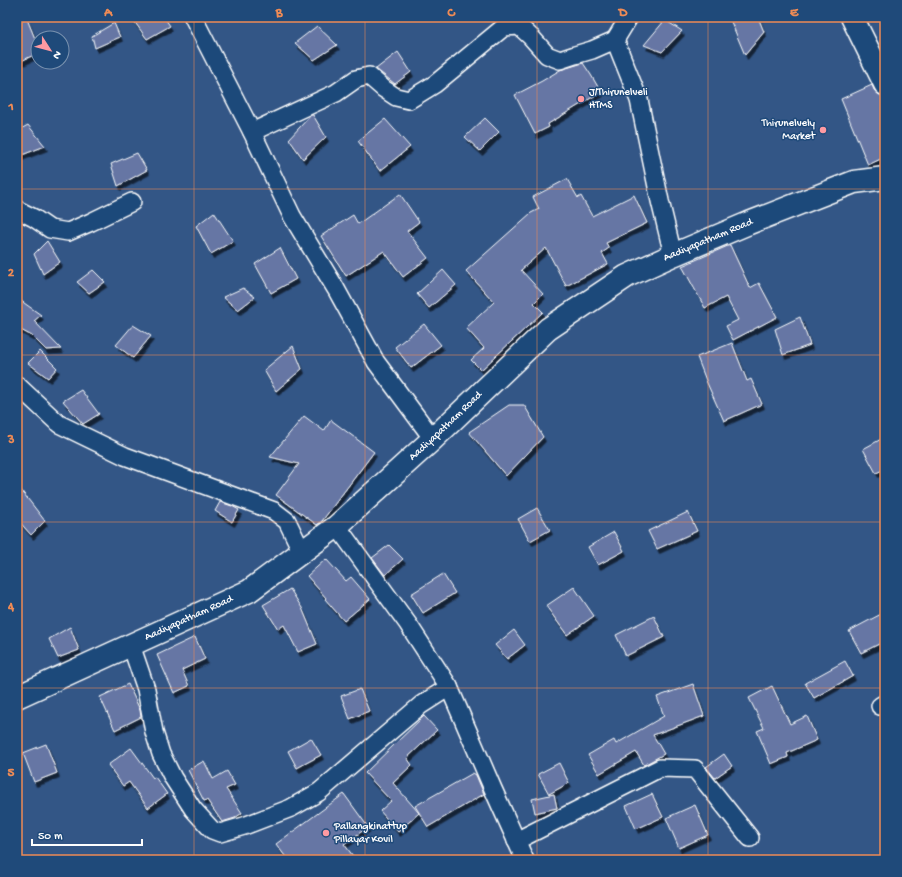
<svg xmlns="http://www.w3.org/2000/svg" width="902" height="877" viewBox="0 0 902 877" font-family="'Gochi Hand',sans-serif">
<style>
.building{fill:#6676a4;stroke:#fff;filter:url(#shadow)}
.lines{fill:none;stroke-linecap:round;stroke-linejoin:round}
.minor-casing{stroke:#fff;stroke-width:20}
.tertiary-casing{stroke:#fff;stroke-width:25}
.primary-casing{stroke:#fff;stroke-width:25}
.minor{stroke:#1f4a7a;stroke-width:17}
.tertiary{stroke:#1f4a7a;stroke-width:22}
.primary{stroke:#1f4a7a;stroke-width:22}
.grid{fill:none;stroke:#ef8b55;stroke-width:1;stroke-opacity:0.55}
.poi-dot{fill:#ff9aa2;stroke:#1f4a7a;stroke-width:1.5}
.labels{text-anchor:middle;dominant-baseline:central;stroke-width:3;stroke-linejoin:round;paint-order:stroke}
.poi-label{font-size:11px;fill:#fff;stroke:#1f4a7a;text-anchor:start}
.street-label{font-size:11px;fill:#fff;stroke:#1f4a7a}
.neatline{fill:none;stroke:#ef8b55;stroke-width:1.5}
.grid-label{font-size:13px;text-anchor:middle;font-weight:bold;fill:#ef8b55}
</style>
<defs>
<filter id="shadow"><feDropShadow dx="2.5" dy="4.5" stdDeviation="0" flood-color="#0009"/></filter>
</defs>
<rect width="100%" height="100%" fill="#335686"/>
<filter id="ink" filterUnits="userSpaceOnUse"><feTurbulence type="fractalNoise" baseFrequency=".025" numOctaves="2"/><feDisplacementMap in="SourceGraphic" scale="8" xChannelSelector="R" yChannelSelector="G"/><feConvolveMatrix kernelMatrix="1 2 1 2 8 2 1 2 1" color-interpolation-filters="sRGB"/></filter>
<g filter="url(#ink)">
<g class="building">
<path d="M131 17H164L170 26 147 39Z"/>
<path d="M729 17H758L764 32 745 55Z"/>
<path d="M27 19 38 46V53L17 63V23Z"/>
<path d="M665 20 682 31 662 52 644 45Z"/>
<path d="M114 23 120 37 95 48 92 36Z"/>
<path d="M317 26 337 45 314 60 295 43Z"/>
<path d="M398 52 411 72 395 84 376 69Z"/>
<path d="M583 63 591 75 601 92 548 124 549 127 535 134 515 95 542 81 560 70 563 69Z"/>
<path d="M872 85 874 90 878 94 882 96 885 104V157L868 165 841 99Z"/>
<path d="M311 115H313L326 137 303 159 289 139Z"/>
<path d="M485 118 499 132 480 151 465 137Z"/>
<path d="M385 119 410 147 380 171 358 141Z"/>
<path d="M28 125 45 146 17 157V131Z"/>
<path d="M137 153 147 170 118 186 111 164Z"/>
<path d="M567 179 578 198 581 196 592 216 634 195 647 223 606 243 609 248 602 253 608 264 566 286 546 248 521 270 543 294 534 303 543 312 481 370 471 360 484 348 466 328 494 302 466 271 531 213 539 209 533 197Z"/>
<path d="M400 194 419 222 407 231 428 258 403 277 384 251 346 276 321 236 353 215 358 224Z"/>
<path d="M214 212 233 241 211 254 196 226Z"/>
<path d="M47 241 60 262 43 274 34 254Z"/>
<path d="M730 245 750 288 759 283 777 317 733 340 726 326 738 320 726 297 705 308 682 266Z"/>
<path d="M280 248 296 279 271 293 255 264Z"/>
<path d="M93 270 105 282 89 293 77 282Z"/>
<path d="M443 270 456 285 429 308 417 294Z"/>
<path d="M243 288 255 297 238 310 223 297Z"/>
<path d="M17 298 41 315 34 321 61 349 46 350 32 336 17 328Z"/>
<path d="M800 317 810 345 783 355 775 329Z"/>
<path d="M424 324 441 345 411 368 395 347Z"/>
<path d="M133 325 151 336 133 358 116 345Z"/>
<path d="M732 343 747 381 751 379 762 404 724 421 707 383 697 357Z"/>
<path d="M293 346 302 369 276 391 264 370Z"/>
<path d="M40 351 57 368 48 378 28 363Z"/>
<path d="M81 390 99 414 83 424 63 401Z"/>
<path d="M509 405H524L543 437 506 476 469 432Z"/>
<path d="M304 416 324 431 331 420 374 452 322 521 317 525 276 495 299 464 270 457Z"/>
<path d="M885 437V469L876 473 863 449Z"/>
<path d="M17 485 45 521 31 535 17 519Z"/>
<path d="M220 502 232 506 239 510 232 522 215 511Z"/>
<path d="M537 508 550 530 530 541 518 519Z"/>
<path d="M688 512 697 531 657 549 648 531Z"/>
<path d="M614 532 624 551 598 565 588 547Z"/>
<path d="M389 545 403 559 385 575 372 558Z"/>
<path d="M326 559 346 581 351 577 370 599 344 621 325 599 326 598 307 576Z"/>
<path d="M443 574 455 593 423 613 411 594Z"/>
<path d="M574 587 594 616 567 635 546 606Z"/>
<path d="M290 589 302 608 317 644 298 652 284 625 278 629 263 605Z"/>
<path d="M885 612V641L861 653 849 631Z"/>
<path d="M654 616 664 637 626 656 616 635Z"/>
<path d="M70 627 79 650 58 658 49 639Z"/>
<path d="M514 630 525 645 507 659 495 645Z"/>
<path d="M195 637 205 659 182 670 189 686 174 693 157 655Z"/>
<path d="M845 661 853 676 814 698 805 683Z"/>
<path d="M128 684 140 710 141 717 115 730 100 697Z"/>
<path d="M693 684 704 716 653 735 664 754 653 760 644 765 636 752 599 774 588 755 614 740 616 744 664 716 657 697Z"/>
<path d="M772 686 790 724 807 716 817 740 787 753 788 757 771 764 757 731 764 728 749 698Z"/>
<path d="M360 689 369 711 350 719 341 696Z"/>
<path d="M424 716 437 730 407 758 412 765 393 783 419 813 398 832 380 811 391 801 365 773Z"/>
<path d="M311 738 321 755 297 768 288 751Z"/>
<path d="M46 744 57 773 34 782 23 753Z"/>
<path d="M131 748 153 778 155 777 167 794 148 808 129 782 123 786 108 765Z"/>
<path d="M724 754 732 766 715 778 706 767Z"/>
<path d="M204 761 213 779 227 771 235 785 226 789 242 813 235 818 222 822 207 800 204 801 188 770Z"/>
<path d="M559 763 569 783 549 794 538 774Z"/>
<path d="M473 773 476 775 484 794 428 827 415 806Z"/>
<path d="M344 794 368 827 344 844 356 860H288L276 844Z"/>
<path d="M554 794 557 808 535 813 532 799Z"/>
<path d="M652 794 663 817 636 829 626 806Z"/>
<path d="M695 805 708 835 679 848 666 818Z"/>
</g>
<g class="lines">
<g class="minor-casing">
<g id="minor">
<path d="M193 17 252 132 292 216 336 289 376 362 433 439"/>
<path d="M629 17 615 40 639 100 660 201 673 255"/>
<path d="M252 132 336 93 356 79 369 76 384 89 396 97 409 100 435 84 504 27 519 26 531 37 547 55 560 60 575 55 592 50 615 40"/>
<path d="M17 210H18L34 218 50 229 68 232 91 222 132 202"/>
<path d="M17 385 59 424 125 456 274 511 287 521 302 552"/>
<path d="M337 526 408 624 449 687 493 789 525 860"/>
<path d="M131 645 146 689 154 732 161 754 173 778 193 809 212 830 220 833 244 826 291 808 319 792 421 705 449 687"/>
<path d="M880 706 885 703"/>
<path d="M516 841 660 768 695 769 750 838"/>
</g>
</g>
<g class="tertiary-casing">
<g id="tertiary">
<path id="s1" d="M17 697 249 591 337 526 433 439 548 329 627 276 673 255 749 223 854 182 885 178"/>
</g>
</g>
<g class="primary-casing">
<path id="primary" d="M852 17 885 84"/>
</g>
<use href="#minor" class="minor"/>
<use href="#tertiary" class="tertiary"/>
<use href="#primary" class="primary"/>
</g>
</g>
<path class="grid" d="M194 17V860M365 17V860M537 17V860M708 17V860M17 189H885M17 355H885M17 522H885M17 688H885"/>
<g class="poi-dot">
<circle cx="581" cy="99" r="4"/>
<circle cx="823" cy="130" r="4"/>
<circle cx="326" cy="833" r="4"/>
</g>
<g class="labels">
<g class="poi-label">
<text x="589" y="93">J/Thirunelveli<tspan x="589" dy="13">HTMS</tspan></text>
<text x="815" y="124" text-anchor="end">Thirunelvely<tspan x="815" dy="13">Market</tspan></text>
<text x="334" y="827">Pallangkinattup<tspan x="334" dy="13">Pillayar Kovil</tspan></text>
</g>
<g class="street-label">
<text stroke="none"><textPath href="#s1" startOffset="837">Aadiyapatham Road</textPath></text>
<text stroke="none"><textPath href="#s1" startOffset="512">Aadiyapatham Road</textPath></text>
<text stroke="none"><textPath href="#s1" startOffset="189">Aadiyapatham Road</textPath></text>
</g>
</g>
<rect width="902" height="877" fill="none" stroke="#1f4a7a" stroke-width="44"/>
<g transform="translate(50 50) rotate(126)"><circle r="19" fill="#1f4a7a" stroke="#7992af"/>
<path d="M0-3L7 15L0 10L-7 15Z" fill="#ff9aa2"/>
<text y="-6" font-size="11" font-weight="bold" text-anchor="middle" fill="#ffffff">N</text>
</g>
<path d="M32 839v6h110v-6" fill="none" stroke="#ffffff" stroke-width="2"/>
<text x="38" y="839" font-size="12" fill="#ffffff" stroke="#1f4a7a" stroke-width="3" paint-order="stroke">50 m</text>
<rect x="22" y="22" width="858" height="833" class="neatline"/>
<g class="grid-label">
<text x="108" y="16">A</text>
<text x="279" y="16">B</text>
<text x="451" y="16">C</text>
<text x="623" y="16">D</text>
<text x="794" y="16">E</text>
<text x="11" y="110">1</text>
<text x="11" y="276">2</text>
<text x="11" y="443">3</text>
<text x="11" y="610">4</text>
<text x="11" y="776">5</text>
</g>
</svg>
